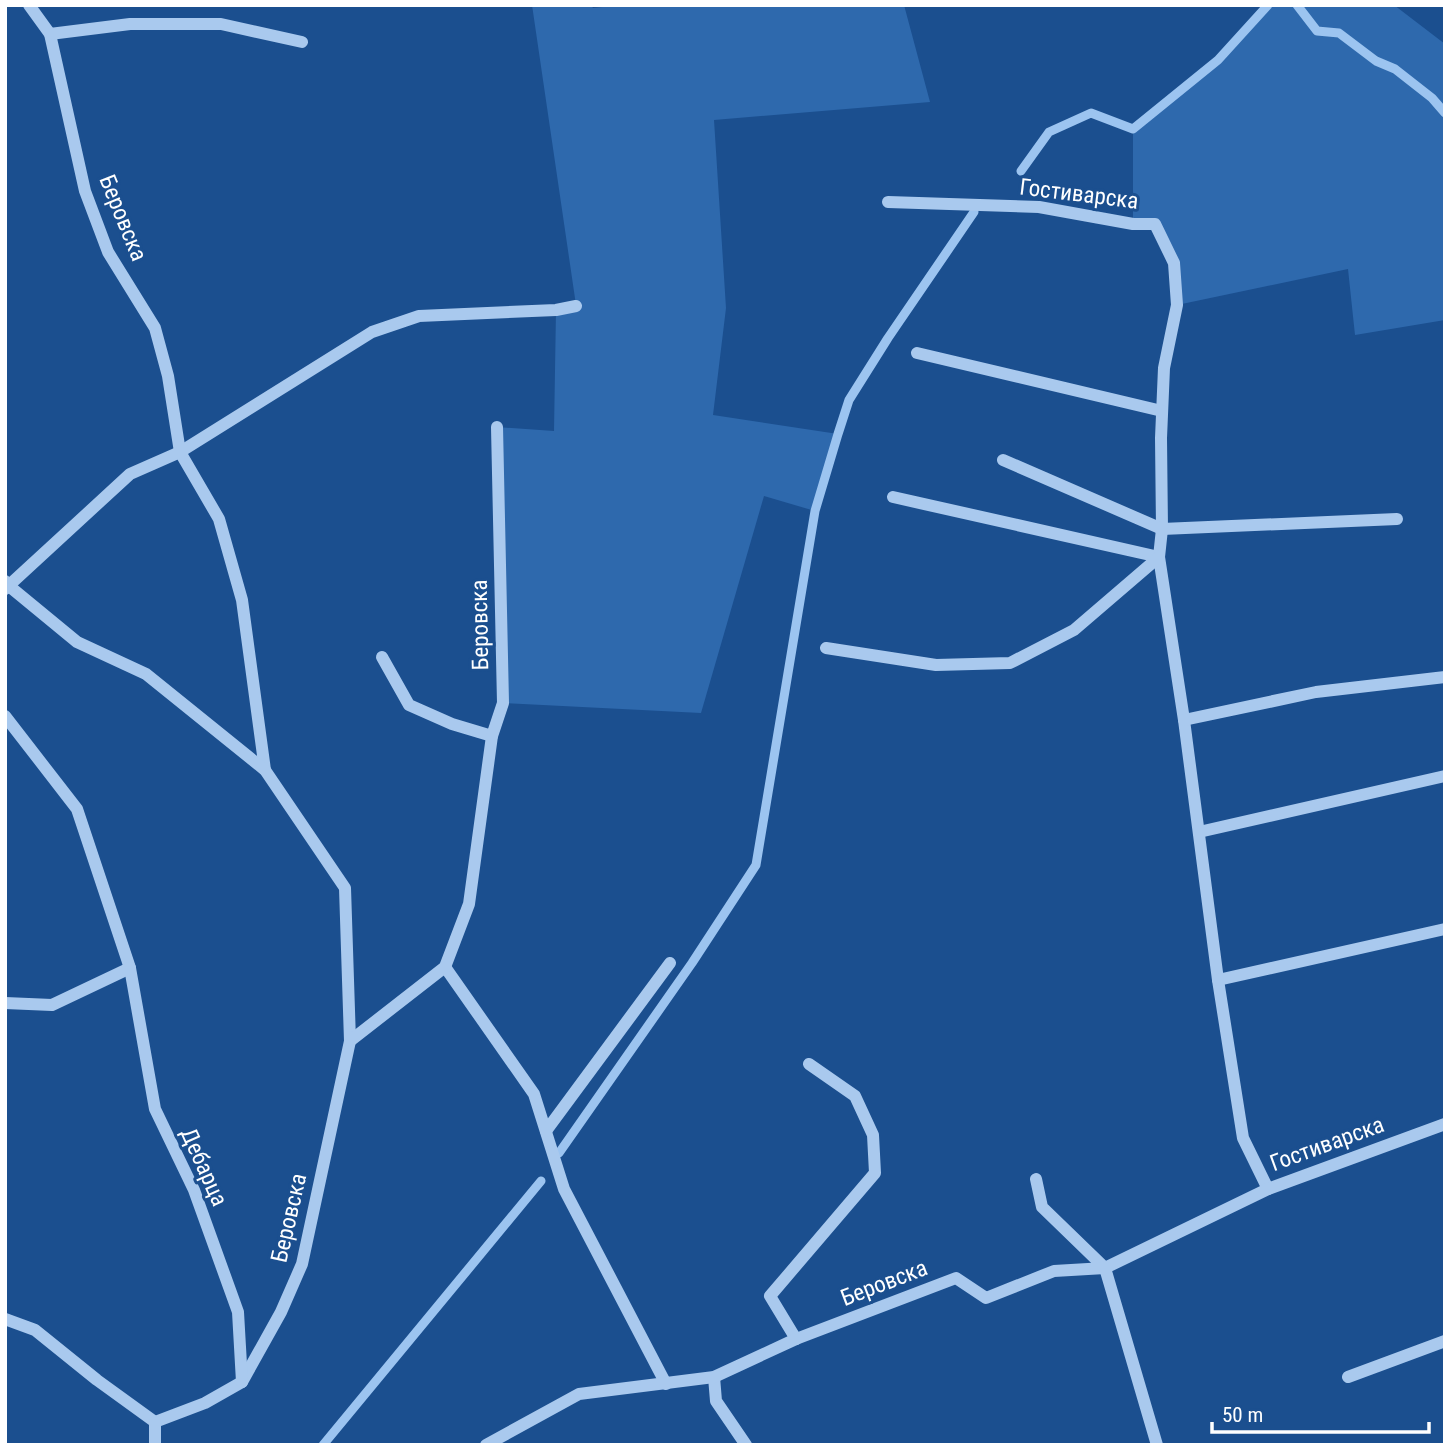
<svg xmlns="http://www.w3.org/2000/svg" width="1450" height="1450" viewBox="0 0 1450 1450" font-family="'Roboto Condensed',sans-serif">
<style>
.green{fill:#2e69ad}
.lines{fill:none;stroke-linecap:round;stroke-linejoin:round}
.stream{stroke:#9cc4f0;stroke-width:9}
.minor{stroke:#a9c9ee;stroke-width:12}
.labels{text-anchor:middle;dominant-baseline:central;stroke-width:6;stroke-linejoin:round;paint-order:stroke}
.street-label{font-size:23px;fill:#fff;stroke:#1b4f8f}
</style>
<rect width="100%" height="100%" fill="#1b4f8f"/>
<g class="green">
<path d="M532 5H591L593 8 621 5H904L930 102 714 120 726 308 713 415 838 434 815 511 764 496 701 713 503 703 497 427 554 431 556 310 576 305Z"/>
<path d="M1268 5H1394L1445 44V320L1355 335 1348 269 1177 305 1174 263 1155 224H1133V129L1218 60Z"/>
</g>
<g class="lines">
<g class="stream">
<path d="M1297 5 1317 31 1339 33 1376 61 1395 69 1432 98 1445 113"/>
<path d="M1021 171 1049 132 1091 113 1133 129 1218 60 1268 5"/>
<path d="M559 1153 692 963 756 865 815 511 838 434 849 400 888 338 974 212"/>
<path d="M323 1445 541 1181"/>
</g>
<g class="minor">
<path d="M29 5 50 34 85 191 108 252 155 328 168 376 180 452 219 519 242 600 265 770"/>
<path d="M50 34 130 24H221L302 42"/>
<path d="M888 202 1039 207 1133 224H1155L1174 263 1177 305 1164 368 1161 438 1162 529 1159 557 1184 720 1218 980 1243 1138 1268 1189"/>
<path d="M917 353 1162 411"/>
<path d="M1003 460 1162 529 1397 519"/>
<path d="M893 497 1159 557"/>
<path d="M5 581 9 586 77 642 146 674 265 770 345 888 350 1041 302 1264 281 1312 242 1382 205 1403 155 1422"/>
<path d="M5 589 130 474 180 452 372 332 419 316 556 310 576 306"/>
<path d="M826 648 936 665 1010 663 1074 630 1159 557"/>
<path d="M382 657 409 705 452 724 492 736"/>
<path d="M5 716 77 809 130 968 155 1109 194 1190 238 1312 242 1382"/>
<path d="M1184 720 1316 692 1445 677"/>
<path d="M1199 832 1445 776"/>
<path d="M445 967 534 1094 564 1189 666 1384"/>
<path d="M1218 980 1445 929"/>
<path d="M5 1003 52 1005 130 968"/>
<path d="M350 1041 445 967 469 904 492 736 503 703 497 427"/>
<path d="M546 1131 670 963"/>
<path d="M1036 1179 1042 1207 1105 1268 1157 1445"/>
<path d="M5 1319 35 1330 97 1380 155 1422"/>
<path d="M796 1339 770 1296 875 1173 873 1135 855 1096 809 1064"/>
<path d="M714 1377 716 1401 746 1445"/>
<path d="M1348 1377 1445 1341"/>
<path d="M155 1422V1445"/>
<path d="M486 1445 579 1394 714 1377 796 1339 956 1278 986 1298 1054 1271 1105 1268 1268 1189 1445 1124"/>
</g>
</g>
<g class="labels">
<g class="street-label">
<text transform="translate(1079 194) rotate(7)">Гостиварска</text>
<text transform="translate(123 218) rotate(68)">Беровска</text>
<text transform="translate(480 625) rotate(-91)">Беровска</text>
<text transform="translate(1327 1144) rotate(-20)">Гостиварска</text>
<text transform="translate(204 1167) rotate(66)">Дебарца</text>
<text transform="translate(289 1218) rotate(-77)">Беровска</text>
<text transform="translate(884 1283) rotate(-21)">Беровска</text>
</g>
</g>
<rect width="1450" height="1450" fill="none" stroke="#ffffff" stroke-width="14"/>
<path d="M1212 1422v10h217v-10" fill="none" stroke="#ffffff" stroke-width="3.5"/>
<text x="1222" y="1422" font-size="21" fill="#ffffff" stroke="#1b4f8f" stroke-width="5" paint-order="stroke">50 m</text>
</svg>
